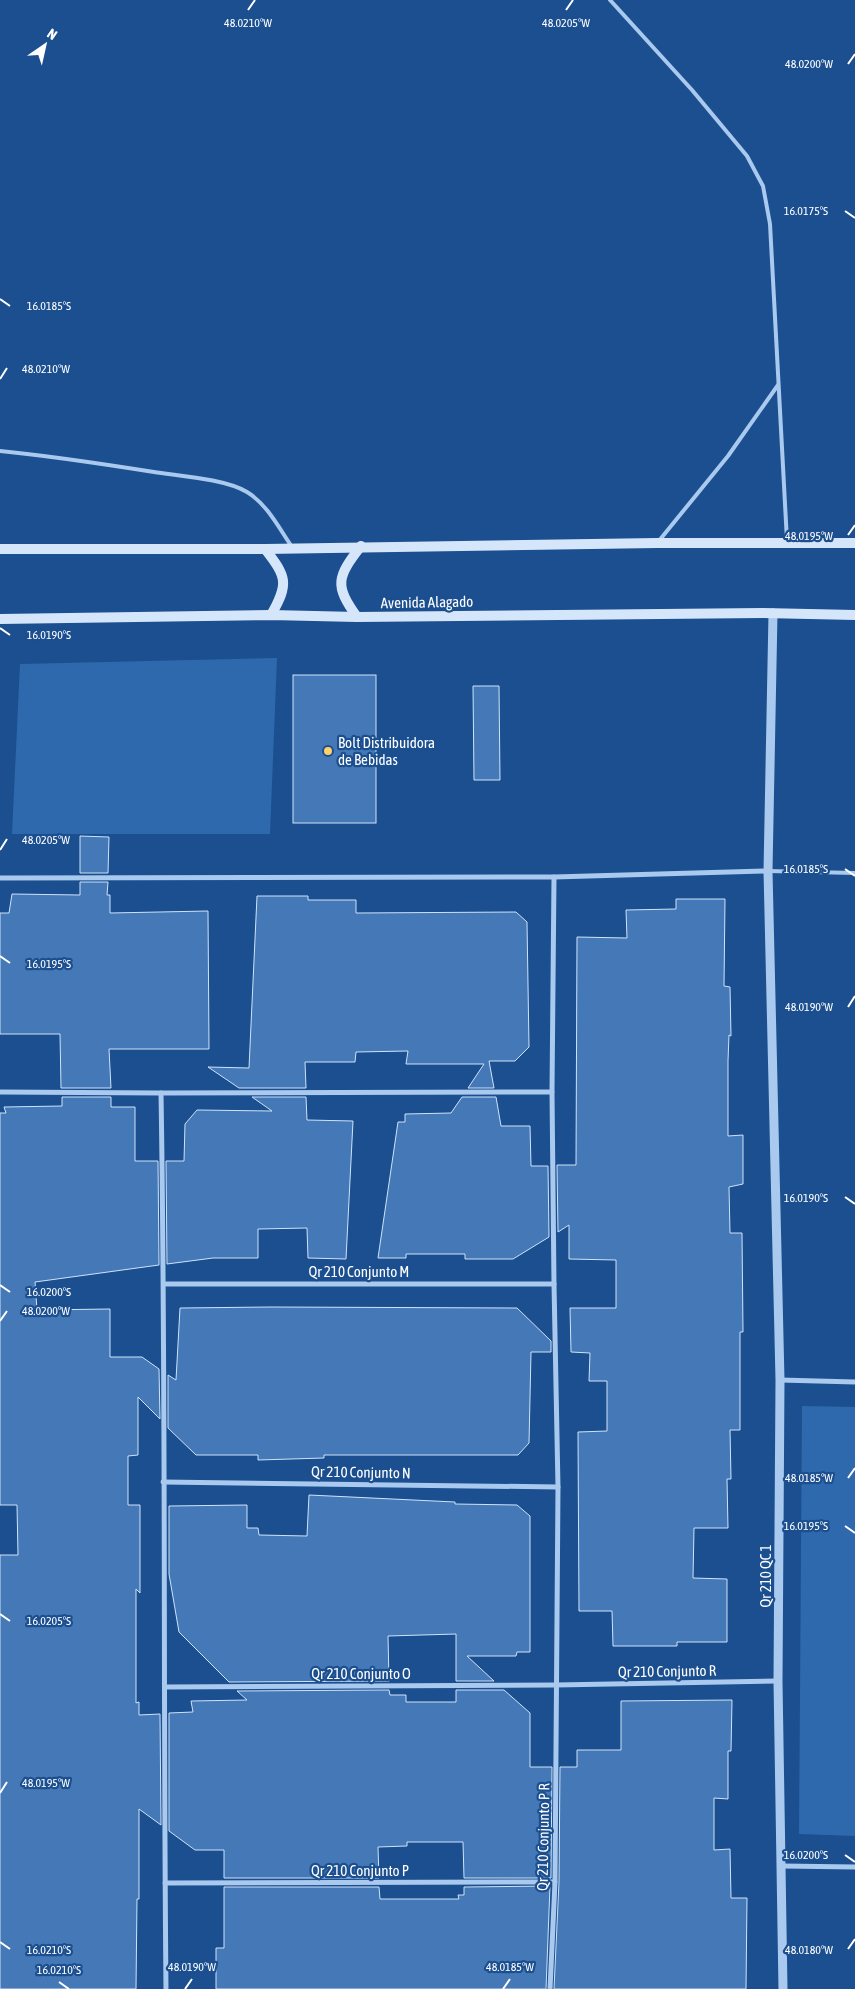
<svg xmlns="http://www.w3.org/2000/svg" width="855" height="1989" viewBox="0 0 855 1989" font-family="'Asap Condensed',sans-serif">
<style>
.green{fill:#2e69ad}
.building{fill:#4478b7;stroke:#cfe3fa}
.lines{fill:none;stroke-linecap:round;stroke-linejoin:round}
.service{stroke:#a9c9ee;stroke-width:4}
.minor{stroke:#a9c9ee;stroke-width:5}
.tertiary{stroke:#a9c9ee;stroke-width:9}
.secondary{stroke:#d6e6fa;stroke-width:10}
.ticks{fill:none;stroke:#fff;stroke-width:2}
.poi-dot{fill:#ffd166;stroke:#1b4f8f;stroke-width:2}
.labels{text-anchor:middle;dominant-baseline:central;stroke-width:4.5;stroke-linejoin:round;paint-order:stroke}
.street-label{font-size:15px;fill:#fff;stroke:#1b4f8f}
.poi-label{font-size:15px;fill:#fff;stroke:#1b4f8f;text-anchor:start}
.ticks-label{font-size:12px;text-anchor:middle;fill:#fff;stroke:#1b4f8f;stroke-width:4.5;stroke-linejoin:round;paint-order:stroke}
</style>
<rect width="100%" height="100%" fill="#1b4f8f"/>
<g class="green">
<path d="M277 658 270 834H12L20 664Z"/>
<path d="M802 1406 855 1407V1836L799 1834Z"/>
</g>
<g class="building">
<rect x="293" y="675" width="83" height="148"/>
<path d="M473 686H499L500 780H474Z"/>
<path d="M80 836 109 837 108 873H80Z"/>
<path d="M80 882H108L107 895H110V913L208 911 209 1049H109L111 1088H61L60 1034H0V913H9L12 894 80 895Z"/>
<path d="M257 896H308V900H356V913L516 912 527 922 529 1047 515 1061H489L494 1088H468L484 1064H406L408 1051 356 1052 355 1062H305L306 1088H239L208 1067 249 1068Z"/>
<path d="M676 899H725L724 986 730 987 731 1036 729 1035 728 1061V1136L743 1135V1184L729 1187 730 1233H742L743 1332H740V1430H730L731 1479H727L728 1528H694L693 1578 727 1579V1642H677V1646H613L612 1611H579L578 1432 607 1431V1381H589L590 1353 571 1352 570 1308H616V1260L569 1259V1225L558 1232 557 1165H576L577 937 627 938 626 910 676 909Z"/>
<path d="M62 1097H111V1107H135V1161H158L159 1265 35 1282 37 1310 110 1309V1357H142L159 1369 160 1419 138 1397V1455L128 1456V1505H140V1593L136 1589V1703L139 1702V1715L160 1714 161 1825 139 1809V1899H137L136 1989H0V1555H18L17 1505H0V1113H6L4 1107 62 1106Z"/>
<path d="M252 1097H306L307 1120 353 1121 346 1259 308 1258 307 1228 258 1229V1258H213L167 1264 166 1161H184L185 1124 197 1110 272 1111Z"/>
<path d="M462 1097H496L501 1126H530L531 1166H548L549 1237 513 1259H465V1254H406V1258H378L398 1122H405V1114L451 1113Z"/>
<path d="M271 1307 517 1308 551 1341V1352H531L529 1443 518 1455H324V1458L258 1460V1455H196L168 1428V1375L176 1380 180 1308Z"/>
<path d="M309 1495 455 1502V1504L517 1505 530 1516V1652H517L516 1656H467L494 1681H456V1634L388 1636 389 1681 229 1682 179 1632 169 1574V1506L247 1505V1528H258L259 1535 307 1536Z"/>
<path d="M389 1690 390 1695H406V1702H456V1690H504L530 1713V1767H552L551 1878H464L463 1842H407V1846L378 1847 379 1878H224V1850H195L169 1831V1713L193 1712 191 1701 247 1700 237 1691Z"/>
<path d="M732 1700 731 1751H728V1799L714 1798V1850L730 1849 731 1898H747L746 1989H554L559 1882 560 1767H577V1750H621V1701Z"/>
<path d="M550 1886 546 1989H216V1948H224V1887H379L380 1899H459L458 1895H464V1887Z"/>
</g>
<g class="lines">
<g class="service">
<path d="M610 0 692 90 747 156 763 186 770 224 787 541"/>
<path d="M0 451C52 456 103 464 154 472 180 476 225 479 247 492 267 504 279 528 292 547"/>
<path d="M658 542 728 456 778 385"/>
<path d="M768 871 855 873"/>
</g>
<g class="minor">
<path d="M0 878 554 877 768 871"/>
<path d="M0 1092 161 1093 552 1092"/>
<path d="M161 1093C166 1392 163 1690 166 1989"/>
<path d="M165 1284H554"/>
<path d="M780 1380 855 1382"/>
<path d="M163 1482 558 1487"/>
<path d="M166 1687 556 1685 778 1681"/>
<path d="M782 1866 855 1867"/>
<path d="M165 1883 555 1882"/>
<path d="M550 1989 555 1882 558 1487 554 1284 552 1092 554 877"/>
</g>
<path class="tertiary" d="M773 613 768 871 780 1380 778 1681 783 1989"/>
<g class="secondary">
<path d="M0 549H265L657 543H855"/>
<path d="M265 549C287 577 289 584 271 615"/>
<path d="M357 617C334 585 337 577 361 546"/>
<path d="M0 619 271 615 357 617 763 613 855 615"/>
</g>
</g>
<path class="ticks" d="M248 10 255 0M566 10 573 0M848 64 855 54M845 211 855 218M0 299 10 306M0 379 7 368M848 535 855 525M0 628 10 635M0 850 7 839M845 869 855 876M0 956 10 963M848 1007 855 996M845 1197 855 1204M0 1285 10 1292M0 1321 7 1311M848 1478 855 1468M845 1526 855 1533M0 1614 10 1621M0 1793 7 1782M845 1855 855 1862M0 1942 10 1949M848 1949 855 1939M59 1982 69 1989M185 1989 192 1979M503 1989 510 1979"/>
<circle class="poi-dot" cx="328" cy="751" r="5"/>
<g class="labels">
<g class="street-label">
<text transform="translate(427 602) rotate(-1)">Avenida Alagado</text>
<text x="359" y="1271">Qr 210 Conjunto M</text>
<text transform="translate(361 1472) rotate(1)">Qr 210 Conjunto N</text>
<text transform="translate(765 1576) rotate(-90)">Qr 210 QC 1</text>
<text transform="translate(667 1671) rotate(-1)">Qr 210 Conjunto R</text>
<text x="361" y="1673">Qr 210 Conjunto O</text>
<text transform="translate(543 1837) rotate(-89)">Qr 210 Conjunto P R</text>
<text x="360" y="1870">Qr 210 Conjunto P</text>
</g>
<g class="poi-label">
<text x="338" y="742">Bolt Distribuidora<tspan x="338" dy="17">de Bebidas</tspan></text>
</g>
</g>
<g class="ticks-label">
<text x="248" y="27">48.0210°W</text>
<text x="566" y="27">48.0205°W</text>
<text x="809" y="68">48.0200°W</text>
<text x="806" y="215">16.0175°S</text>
<text x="49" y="310">16.0185°S</text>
<text x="46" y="373">48.0210°W</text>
<text x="809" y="540">48.0195°W</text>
<text x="49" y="639">16.0190°S</text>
<text x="46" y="844">48.0205°W</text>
<text x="806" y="873">16.0185°S</text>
<text x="49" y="968">16.0195°S</text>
<text x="809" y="1011">48.0190°W</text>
<text x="806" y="1202">16.0190°S</text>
<text x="49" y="1296">16.0200°S</text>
<text x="46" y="1315">48.0200°W</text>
<text x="809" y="1482">48.0185°W</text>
<text x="806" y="1530">16.0195°S</text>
<text x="49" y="1625">16.0205°S</text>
<text x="46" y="1787">48.0195°W</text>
<text x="806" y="1859">16.0200°S</text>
<text x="809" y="1954">48.0180°W</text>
<text x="49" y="1954">16.0210°S</text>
<text x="192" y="1971">48.0190°W</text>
<text x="510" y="1971">48.0185°W</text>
<text x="59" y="1974">16.0210°S</text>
</g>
<g transform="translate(45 45) rotate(34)" stroke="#1b4f8f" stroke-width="4" paint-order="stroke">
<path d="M0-4L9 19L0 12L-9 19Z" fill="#ffffff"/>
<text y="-8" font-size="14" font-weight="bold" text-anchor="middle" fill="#ffffff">N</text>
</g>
</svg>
